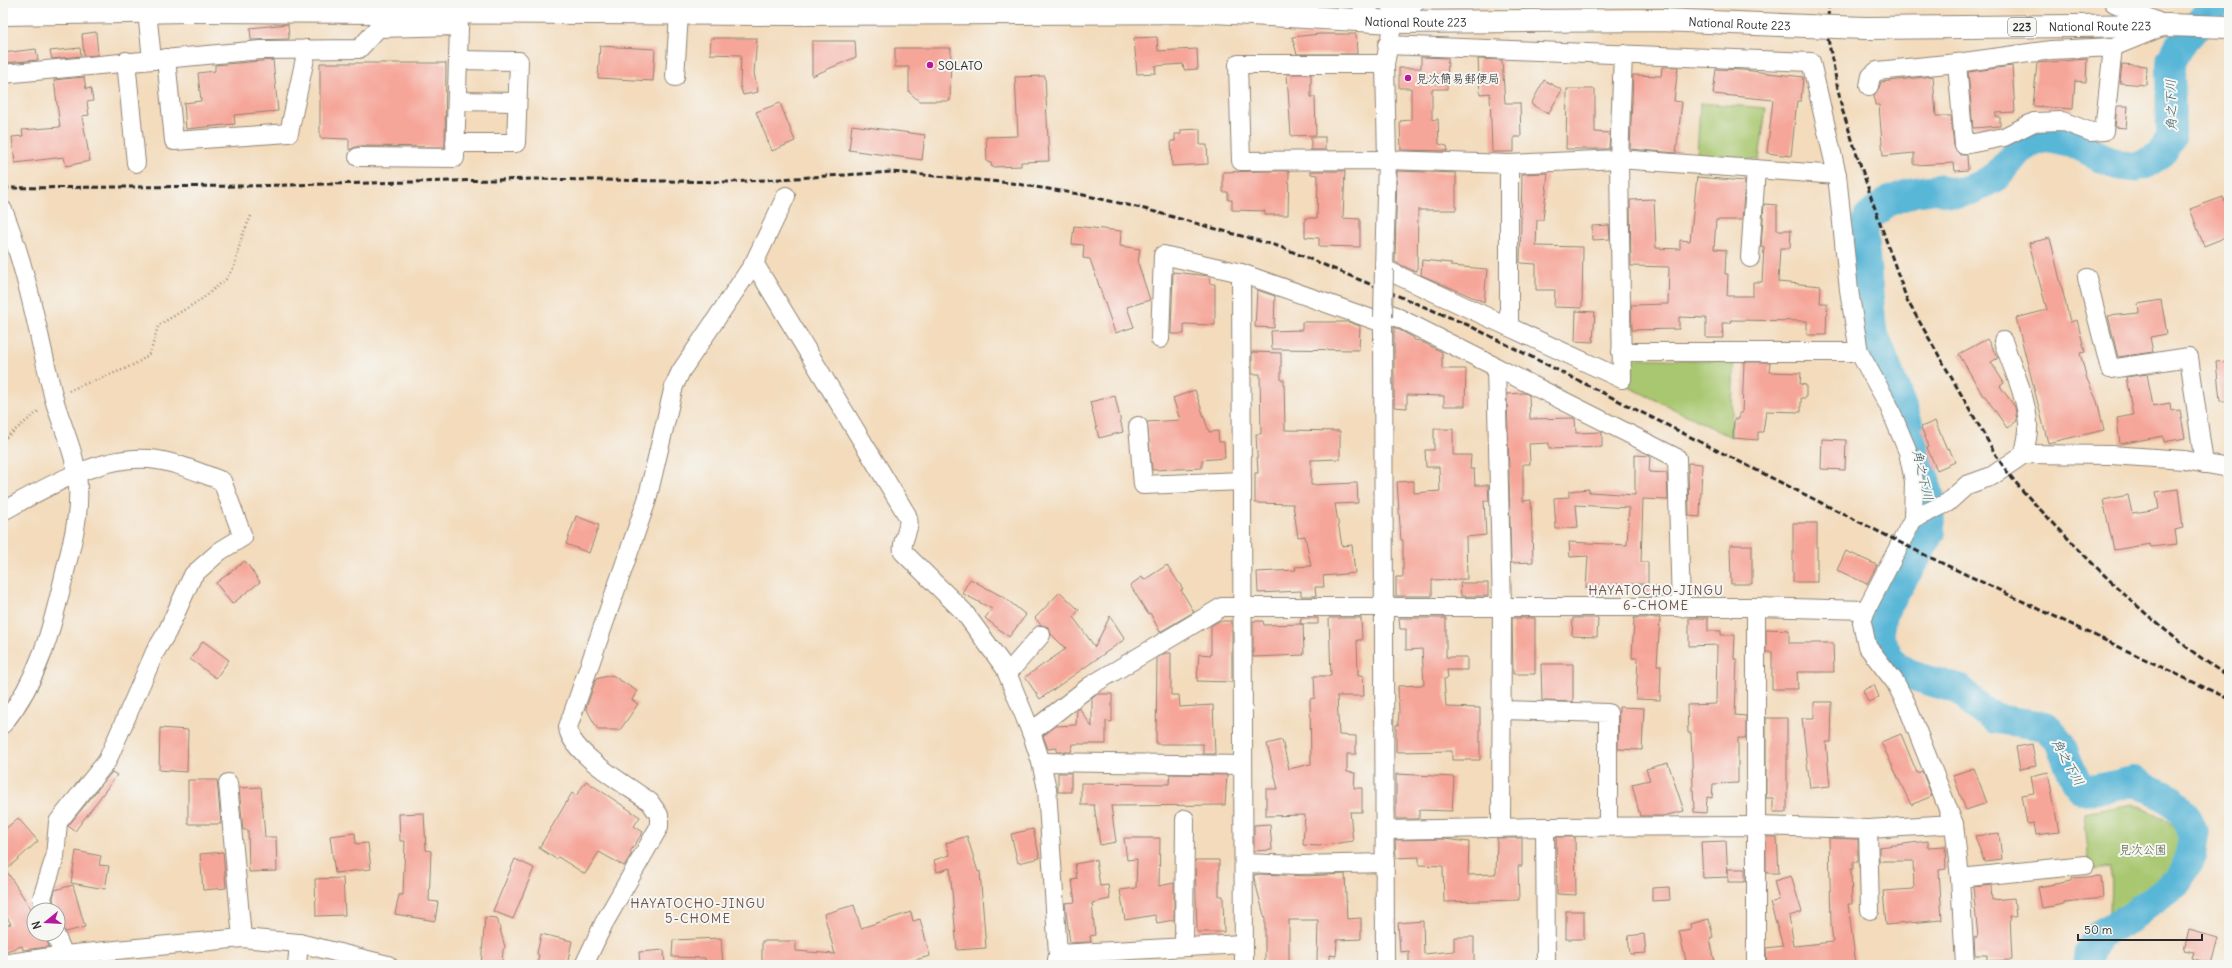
<svg xmlns="http://www.w3.org/2000/svg" width="2232" height="968" viewBox="0 0 2232 968" font-family="Delius,'Klee One',sans-serif">
<style>
.green{fill:#a8c76f;stroke:#6a794d}
.lines{fill:none;stroke-linecap:round;stroke-linejoin:round}
.river{stroke:#59b6d7;stroke-width:30}
.building{fill:#f6a699}
.minor-casing{stroke:#8f8374;stroke-width:20}
.highway-casing{stroke:#8f8374;stroke-width:24}
.path{stroke:#8f8374;stroke-width:2.5;stroke-dasharray:1 3;stroke-linecap:butt}
.minor{stroke:#fff;stroke-width:18}
.highway{stroke:#fff;stroke-width:22}
.rail{stroke:#2b2b2b;stroke-width:3;stroke-dasharray:6 3;stroke-linecap:butt}
.minor-bridge-casing{stroke:#8f8374;stroke-width:20;stroke-linecap:butt}
.highway-bridge-casing{stroke:#8f8374;stroke-width:24;stroke-linecap:butt}
.minor-bridge{stroke:#fff;stroke-width:18}
.highway-bridge{stroke:#fff;stroke-width:22}
.poi-dot{fill:#b5179e;stroke:#f6f6f2;stroke-width:1.5}
.labels{text-anchor:middle;dominant-baseline:central;stroke-width:4;stroke-linejoin:round;paint-order:stroke}
.shield{fill:#f6f6f2;stroke:#686867;stroke-width:1}
.shield-label{font-size:11px;font-weight:bold;fill:#2b2b2b}
.street-label{font-size:12px;fill:#2b2b2b;stroke:#f6f6f2}
.poi-label{font-size:12px;fill:#2b2b2b;stroke:#f6f6f2;text-anchor:start}
.park-label{font-size:12px;fill:#505a3f;stroke:#f6f6f2}
.water-label{font-size:13px;font-style:italic;fill:#3b5c67;stroke:#f6f6f2}
.neighbourhood-label{font-size:13px;letter-spacing:1px;fill:#725652;stroke:#f6f6f2}
</style>
<rect width="100%" height="100%" fill="#f6f6f2"/>
<filter id="ink" filterUnits="userSpaceOnUse"><feTurbulence type="fractalNoise" baseFrequency=".025" numOctaves="2"/><feDisplacementMap in="SourceGraphic" scale="8" xChannelSelector="R" yChannelSelector="G"/><feConvolveMatrix kernelMatrix="1 2 1 2 8 2 1 2 1" color-interpolation-filters="sRGB"/></filter>
<filter id="wash" filterUnits="userSpaceOnUse"><feTurbulence type="fractalNoise" baseFrequency=".012" numOctaves="4" result="noise"/><feDisplacementMap in="SourceGraphic" scale="16" xChannelSelector="R" yChannelSelector="G"/><feGaussianBlur stdDeviation="0.9" result="paint"/><feColorMatrix in="noise" values="0 0 0 0 0 0 0 0 0 0 0 0 0 0 0 0 0 1.4 0 .05"/><feComposite in="paint" operator="in"/></filter>
<g filter="url(#wash)">
<rect width="100%" height="100%" fill="#f3dbbc"/>
<g class="green">
<path d="M1700 103 1766 108 1759 160 1697 156Z"/>
<path d="M1627 358 1734 361 1731 437 1629 387Z"/>
<path d="M2133 804 2166 819 2178 830C2179 836 2182 845 2182 851 2178 889 2140 903 2110 915L2111 868 2090 870 2084 813Z"/>
</g>
<g class="lines">
<path class="river" d="M2087 965 2089 952 2098 935 2131 917 2179 880 2191 855 2194 835 2187 818 2172 800 2134 781 2097 789 2082 790 2074 777 2060 743 2046 726 1995 719 1977 707 1961 690 1910 675 1892 663 1878 636 1882 614 1931 532 1930 499 1917 447 1872 330 1863 235 1868 218 1887 202 1914 192 1937 189 1960 193 1974 189 1997 176 2018 151 2032 142 2048 137 2074 143 2117 165 2132 167 2146 164 2161 154 2171 138 2170 62 2179 46 2217 3"/>
</g>
<g id="blocks">
<g class="building">
<path d="M288 24 289 39 251 40 250 28Z"/>
<path d="M96 32 98 55 84 56 82 34Z"/>
<path d="M1320 34H1356L1357 54H1297L1292 37Z"/>
<path d="M1157 37 1158 51 1197 49 1198 69 1184 70 1183 64 1155 66 1156 73 1137 74 1134 38Z"/>
<path d="M711 38H757L754 73 758 92 743 95 740 85 741 55 710 54Z"/>
<path d="M812 41H855L856 57 812 76Z"/>
<path d="M600 46 655 49 653 81 598 78Z"/>
<path d="M80 48 81 56 52 59 50 51Z"/>
<path d="M895 48H951L950 101H919L909 92V67H895Z"/>
<path d="M36 49 38 60 3 63V53Z"/>
<path d="M1421 57 1448 58 1447 89H1432V120L1438 119 1439 144 1447 146 1448 151 1401 150 1400 121 1411 120V88H1399V68H1421Z"/>
<path d="M1478 59 1502 60 1505 103H1520L1521 137H1514V152H1492L1490 93 1480 94Z"/>
<path d="M2087 59 2086 82 2075 81 2073 109 2033 106 2037 63Z"/>
<path d="M273 60 278 111 234 115 235 124 186 129 184 103 201 101 198 73 215 71V65Z"/>
<path d="M320 63H446L445 147 358 146 349 150V139L320 138Z"/>
<path d="M2122 64 2147 66 2146 85 2120 83Z"/>
<path d="M2012 66 2015 112 1996 113V117H2000V126L1973 128 1968 72Z"/>
<path d="M1662 67H1678L1674 101 1682 102 1676 153 1630 149 1633 75 1661 76Z"/>
<path d="M1716 69 1743 70 1803 77 1801 101H1797L1791 156 1767 153 1773 100 1713 94Z"/>
<path d="M1287 74H1311V97H1315L1316 135 1291 136Z"/>
<path d="M1045 76 1049 161 1021 162V166L992 167 991 163 987 162 986 137 1018 136 1015 77Z"/>
<path d="M1933 76 1936 116H1951L1954 146 1960 155H1967L1968 170 1955 171 1954 163 1914 165V153L1883 156 1879 105H1875L1874 95 1879 88 1881 82Z"/>
<path d="M84 77 86 89 91 88 93 101 87 102 89 115 82 116 90 161 66 166 64 157 15 163 12 137 23 136 22 130 60 127 54 80Z"/>
<path d="M1544 80 1562 90 1548 114 1531 104Z"/>
<path d="M1567 89H1595V132L1610 133 1609 149H1566Z"/>
<path d="M780 103 795 141 772 151 756 112Z"/>
<path d="M2117 106H2128L2126 128 2115 127Z"/>
<path d="M852 125 925 135 922 160 849 150Z"/>
<path d="M1200 129V145H1207L1208 164 1172 166 1171 141H1175V134H1181V130Z"/>
<rect x="1311" y="137" width="14" height="13"/>
<path d="M1265 171H1289L1288 215H1265V211L1232 210V200H1228V192H1223V172Z"/>
<path d="M1311 171H1345L1343 218 1360 219V247L1319 246V238L1305 237V218H1317L1318 175 1311 174Z"/>
<path d="M1397 171 1456 173V210H1418L1417 271 1412 270 1395 262Z"/>
<path d="M1548 173 1543 220H1537L1536 246 1583 247 1582 308 1554 307 1555 290H1536V264L1520 263 1522 174Z"/>
<path d="M1697 177 1745 181 1742 220H1716L1714 249 1726 250 1725 274H1728L1727 296H1753V282H1762L1764 248 1761 247 1764 204 1777 205V230H1791L1790 248H1780L1778 282 1821 286 1820 303H1827L1826 335H1807V321L1731 320V323H1722L1723 338H1706V318L1679 317V329L1632 330 1631 305 1668 304 1669 267 1631 266 1630 200 1654 199 1656 248 1680 249V240L1690 241Z"/>
<path d="M2223 197 2229 213V236L2204 246 2190 209Z"/>
<path d="M1609 225 1610 239 1593 240 1592 226Z"/>
<path d="M1074 226 1121 231 1120 246 1140 249 1138 263 1150 300 1127 307 1134 327 1115 333 1090 259 1083 258 1084 245 1072 244Z"/>
<path d="M2050 238 2070 322 2077 320 2085 352 2080 353 2087 379 2097 401 2104 430 2048 443 2016 318 2047 310 2029 243Z"/>
<path d="M1422 260 1451 263V266L1487 269 1484 302 1421 275Z"/>
<path d="M1173 272 1209 276 1210 284H1215V325L1184 324V334H1171Z"/>
<path d="M1257 290 1275 296 1274 328 1255 327Z"/>
<path d="M2161 300 2167 334 2150 337 2153 352 2118 357 2108 316 2139 313 2138 304Z"/>
<path d="M1576 311 1595 312 1593 342 1575 341Z"/>
<path d="M1302 322H1349L1360 326 1359 350 1272 349 1271 331 1302 330Z"/>
<path d="M1394 327 1414 338V340L1420 341 1442 352V369H1466L1465 406H1444V396L1407 395V408L1394 407Z"/>
<path d="M1987 339 1998 358 1991 362 2004 383 2000 386 2015 407 2017 421 2007 428 1985 396H1983L1959 354Z"/>
<path d="M1252 352 1281 353V380H1284L1285 430 1340 431V459L1311 460V485L1357 483 1358 503 1335 504 1342 546 1352 545 1355 573 1323 576 1324 587H1315L1316 596H1301V591L1258 593 1257 572 1296 570 1295 567 1311 566 1305 536 1298 537 1293 504 1255 503V473H1258L1256 434H1261L1260 374H1252Z"/>
<path d="M2229 361V401H2220L2216 362Z"/>
<path d="M1744 362H1770L1769 372 1801 373 1800 384 1806 385V398H1801V412L1766 411 1763 432H1758V440L1733 438 1734 419H1739V413H1742Z"/>
<path d="M2147 374 2153 406 2170 403 2171 411 2180 410 2185 438 2164 442 2163 436 2120 444 2117 418 2133 415 2126 377Z"/>
<path d="M1195 390 1209 432 1218 431 1219 442H1224L1225 458 1202 460V468L1152 470 1147 422 1180 420 1173 398Z"/>
<path d="M1525 393 1529 395 1530 419 1573 418 1575 419 1576 433 1602 432V447L1549 449V443L1529 444 1530 464H1523V501L1531 500 1533 562 1511 563 1507 394Z"/>
<path d="M1115 396 1123 432 1099 438 1090 402Z"/>
<path d="M1935 421 1947 449 1949 448 1955 462 1937 470 1927 448 1929 447 1921 427Z"/>
<path d="M1434 429H1453V455H1471L1470 469H1474L1475 485H1488L1489 501H1484L1486 535 1466 537 1467 579 1432 580V596H1396V577H1403V540H1401L1397 482 1414 481V493L1440 491 1439 467H1426L1425 450H1434Z"/>
<path d="M1822 439 1846 440 1845 470 1821 469Z"/>
<path d="M1635 455 1650 456 1649 472 1667 473 1668 500 1643 499 1641 562H1648V584H1614V590L1586 588 1588 556 1570 557 1569 542 1627 545 1629 508 1576 505 1578 527 1556 529 1554 498 1569 497V491L1589 489V492L1635 495Z"/>
<path d="M1688 463 1702 464 1700 517 1689 516Z"/>
<path d="M2178 489 2183 528 2175 530 2177 544 2151 547 2150 544 2114 550 2103 500 2128 495 2132 513 2159 509 2156 492Z"/>
<path d="M576 516 599 525 589 553 566 544Z"/>
<rect x="1793" y="523" width="24" height="59"/>
<path d="M1730 545H1752V584H1731Z"/>
<path d="M1846 551 1877 565 1867 584 1837 570Z"/>
<path d="M245 561 260 582 232 604 216 583Z"/>
<path d="M1167 565 1183 589 1181 590 1194 612 1160 632 1150 613 1148 614 1130 585 1142 577 1144 580Z"/>
<path d="M970 579 1005 598 1026 615 1009 637 985 618 992 609 962 593Z"/>
<path d="M1460 583H1488V596H1461Z"/>
<rect x="1645" y="586" width="12" height="10"/>
<path d="M1060 592 1079 610 1073 617 1095 647 1110 616 1125 639 1040 699 1025 677 1066 649 1051 634 1048 627 1041 625 1035 618Z"/>
<path d="M1301 618H1318V624H1300Z"/>
<path d="M1329 618H1361L1362 640H1357L1358 676 1363 675 1364 696H1337L1339 735 1356 736V754H1347V772L1355 773 1354 788H1362V812H1350L1353 841 1319 846 1303 845 1305 815 1266 816V789H1278L1267 744 1282 740 1289 769 1311 764 1310 699 1315 698 1314 676H1331Z"/>
<path d="M1399 618H1446V657H1467V670H1447L1448 678 1444 679 1446 707 1480 708V760H1452V751L1396 752V725H1398L1399 712 1398 686 1424 685 1422 649 1406 650V629H1400Z"/>
<path d="M1512 618H1535V674H1513Z"/>
<path d="M1573 618H1598L1597 637 1572 636Z"/>
<path d="M1634 618H1660L1657 665H1661L1660 700 1636 699 1638 658H1632Z"/>
<path d="M1689 618H1708V631H1721V635H1735L1734 659H1737L1735 715 1746 716V738H1738V783L1713 784 1712 798 1707 797 1706 813 1694 812 1691 733H1688L1687 705 1716 704 1717 645 1689 646Z"/>
<path d="M1219 621H1232V682L1197 681 1199 654 1211 655V626Z"/>
<path d="M1253 621H1263L1264 625 1303 624 1304 655 1253 657Z"/>
<path d="M1766 629 1789 630V643H1833L1834 672H1797L1798 689H1772V652H1766Z"/>
<path d="M203 641 229 660 216 678 190 659Z"/>
<path d="M1165 653H1171V695H1179L1180 707 1213 705 1215 754H1203V744H1156L1157 658Z"/>
<path d="M1541 664H1573V702L1542 701Z"/>
<path d="M612 675 637 691 632 700 638 704 620 730H598L586 708 596 679Z"/>
<path d="M1874 685 1879 697 1868 702 1863 690Z"/>
<path d="M1097 694H1112V722L1106 721V744H1073L1071 752H1057V748L1048 749 1043 736 1056 726 1076 725 1077 709 1079 708 1092 727V697Z"/>
<path d="M1814 702H1832L1831 742H1826L1830 786 1810 788 1802 718H1814Z"/>
<path d="M1619 707 1644 708 1642 750 1618 749Z"/>
<path d="M1766 718H1787V812H1773V798H1766Z"/>
<path d="M160 728 188 730 187 772 159 770Z"/>
<path d="M1901 734 1917 773 1922 771 1932 796 1911 805 1881 742Z"/>
<path d="M2032 744 2036 766 2020 769 2016 747Z"/>
<path d="M1668 763 1684 811 1663 816H1640L1632 784 1650 780 1646 769Z"/>
<path d="M1974 768 1987 803 1966 810 1953 775Z"/>
<path d="M112 772 117 775 75 831 68 826Z"/>
<path d="M2048 772 2059 832 2036 835 2034 823 2027 824 2022 795 2034 793 2031 776Z"/>
<rect x="1058" y="773" width="13" height="19"/>
<path d="M1170 774 1227 775 1225 805 1111 806 1116 842 1100 845 1094 805H1081V783L1169 784Z"/>
<path d="M1396 774 1454 777 1452 811 1419 810V819H1396Z"/>
<path d="M188 780H217L221 824H188Z"/>
<path d="M586 781 640 817 634 826 643 832 630 852 632 853 624 866 599 852 585 874 558 857 556 859 539 848 572 793 576 796Z"/>
<path d="M261 787 265 837H276L277 871 249 872 248 830H243L239 788Z"/>
<path d="M424 813 426 850 431 851 429 901 438 902 435 921 395 914 399 895H403L405 841H400L399 814Z"/>
<path d="M18 818 38 841 6 870 31 909 34 908V934H45L49 947 23 950 22 946 3 952V926L11 924 3 911V831Z"/>
<path d="M1270 824 1272 850 1254 851V825Z"/>
<path d="M1033 829 1040 858 1018 863 1011 834Z"/>
<path d="M355 833 356 844 368 843 371 869 335 873 330 836Z"/>
<path d="M1999 833 2002 859 1984 861 1975 836Z"/>
<path d="M967 836 978 872 980 871 986 948 957 950 950 868 937 872 934 860 950 855 946 843Z"/>
<path d="M1556 837H1575L1576 895 1557 894Z"/>
<path d="M1766 837H1777L1779 873H1766Z"/>
<path d="M1124 838H1160L1159 886 1174 883V920L1157 923 1155 915 1125 920 1120 890 1136 888 1137 859 1127 860Z"/>
<path d="M1497 838H1522V866H1518L1519 900 1444 902 1443 866 1419 865V857L1396 858 1395 840 1445 839 1469 842 1468 875 1496 874Z"/>
<path d="M1829 838 1858 839V862H1853V869H1851L1852 904H1848L1856 965H1767L1766 948 1783 946 1770 903 1779 900 1774 881 1791 876 1802 912 1789 916 1794 946 1833 942 1831 924Z"/>
<path d="M1726 841 1728 877 1703 878 1701 842Z"/>
<path d="M1928 841V847L1945 846 1946 869 1939 870 1942 920 1886 925 1883 891 1914 889 1913 861H1879V847Z"/>
<path d="M76 851 101 856 99 865 109 866 105 889 71 883Z"/>
<path d="M223 852 226 888 203 890 200 854Z"/>
<path d="M515 859 534 868 513 919 493 911Z"/>
<path d="M1096 860 1100 886 1108 885 1110 899 1092 903 1095 935 1090 936 1091 942 1070 943 1065 903 1075 902 1072 880 1077 879 1075 864Z"/>
<path d="M1195 860H1219V896H1223L1224 932H1197Z"/>
<rect x="1728" y="869" width="17" height="13"/>
<path d="M1259 874 1306 876 1345 874 1347 919 1361 918V939L1337 940 1336 956 1330 955V962H1317L1318 920H1289V965H1265V919L1254 878V875Z"/>
<path d="M2101 876 2103 898 2064 902V904L2042 908 2038 887 2072 881V878Z"/>
<path d="M343 878 345 915 316 916 315 879Z"/>
<path d="M73 885 85 927 66 932 58 924V910H55L53 898 55 890Z"/>
<path d="M1991 885 1992 900 2014 898 2016 917H2010L2012 960 1987 961V955H1975L1974 938 1978 937 1973 887Z"/>
<path d="M1669 887 1670 900 1652 901V888Z"/>
<path d="M854 905 861 928 911 912 913 921 920 919 930 956 896 965H762V941H796V951L835 954 824 914Z"/>
<rect x="1566" y="911" width="18" height="28"/>
<path d="M485 917 497 918 505 947 503 950 502 965H481Z"/>
<path d="M1709 919 1713 937 1710 938 1715 963 1687 965 1679 931 1691 929 1690 924Z"/>
<path d="M1423 921 1424 954 1454 951V937H1474V965H1409V951L1400 952 1398 923Z"/>
<path d="M2189 930 2218 938 2211 964 2192 958 2194 952 2184 950Z"/>
<path d="M541 934 572 941 567 965H537L539 955 537 954Z"/>
<path d="M1644 934 1646 953 1630 954 1628 936Z"/>
<path d="M721 938 723 965H705V958L672 957 673 940Z"/>
<path d="M664 950 665 965H640L639 952Z"/>
</g>
</g>
</g>
<g filter="url(#ink)">
<use href="#blocks" fill-opacity="0" stroke="#8f8374" stroke-width="1"/>
<g class="lines">
<g class="minor-casing">
<g id="minor">
<path d="M1361 3 1374 19"/>
<path d="M1391 3 1393 22 1385 64 1387 160 1384 269 1509 327"/>
<path d="M2114 3 2163 24"/>
<path d="M147 12 152 59"/>
<path d="M1393 22 1415 3"/>
<path d="M1387 45 1811 62 1837 175 1849 290 1859 352 1888 404 1908 452 1914 481 1913 519 1866 610 1862 622 1867 646 1895 682 1906 703 1954 824 1960 878 1965 965"/>
<path d="M2113 47 2104 131 2091 132 2062 121 2034 122 2004 137 1964 145 1957 63 2051 50 2113 47 2162 27"/>
<path d="M166 58 174 141 289 133 307 49"/>
<path d="M126 61 136 163"/>
<path d="M1385 64H1238L1241 161 1387 160 1509 164 1619 159 1837 175"/>
<path d="M3 74 261 50 359 49 393 12"/>
<path d="M675 77 679 14"/>
<path d="M1869 86 1871 76 1877 71 1957 63"/>
<path d="M457 101 517 102"/>
<path d="M455 143H516L519 61 458 60"/>
<path d="M358 157 455 158 459 26 379 28"/>
<path d="M1509 164V327L1622 379 1619 159 1623 54"/>
<path d="M3 210C28 271 38 335 54 399 62 427 77 456 78 486 80 516 72 543 65 572 52 628 40 678 3 724"/>
<path d="M1750 258 1756 169"/>
<path d="M754 263 907 515C913 528 900 539 903 552L964 612 1005 668 1031 732"/>
<path d="M2087 278 2110 369 2189 357 2204 464"/>
<path d="M1383 310 1496 367"/>
<path d="M1383 317 1385 965"/>
<path d="M1160 339 1163 255 1241 273"/>
<path d="M2003 341C2012 367 2026 395 2028 423 2029 433 2026 443 2024 454"/>
<path d="M1621 352H1859"/>
<path d="M1138 426 1143 485 1242 481"/>
<path d="M3 511C45 488 100 455 149 459 174 461 198 472 222 481L243 537 220 551 193 575 167 632 155 652 107 761 58 822 55 857 42 898 45 910"/>
<path d="M1913 519 1947 503 1967 485 1992 476 2024 454 2111 455 2184 460 2229 468"/>
<path d="M1756 607V965"/>
<path d="M1008 673 1041 635"/>
<path d="M1501 710 1608 713V826"/>
<path d="M1041 762 1243 765"/>
<path d="M228 783 242 938"/>
<path d="M1501 827 1502 607 1496 367 1677 458 1681 608"/>
<path d="M1545 827 1546 965"/>
<path d="M1868 829 1870 910"/>
<path d="M1385 830 1545 827 1756 826 1868 829 1954 824"/>
<path d="M1244 863 1300 865 1385 863"/>
<path d="M1960 878 2085 865"/>
<path d="M55 934 64 955"/>
<path d="M1184 947 1185 819"/>
<path d="M1058 954 1243 944"/>
<path d="M3 964 64 955 242 938 299 943 388 965"/>
<path d="M297 965 299 943"/>
<path d="M584 965 604 923 659 827V815L650 802C630 787 569 753 568 727L647 500 674 386 681 371 754 263 786 196"/>
<path d="M1056 965 1058 954 1047 789 1041 762 1031 732 1090 686 1222 607H1756L1866 610"/>
<path d="M1244 965 1241 273 1383 323"/>
</g>
</g>
<g class="highway-casing">
<g id="highway">
<path id="s1" d="M3 14 189 11 786 14 1214 12 1393 22 1661 20 1806 26"/>
<path id="s2" d="M1866 28 2167 25 2229 27"/>
</g>
</g>
<g class="path">
<path d="M69 391C87 381 142 367 150 352 154 344 155 333 159 325L202 299 226 279 234 267 242 236 251 216"/>
<path d="M3 440 40 410"/>
</g>
<use href="#minor" class="minor"/>
<use href="#highway" class="highway"/>
<g class="rail">
<path d="M1829 3 1827 34 1842 109 1872 200 1907 300 1997 457C2014 484 2037 506 2060 530 2110 583 2167 637 2229 677"/>
<path d="M3 188 246 186 534 179 731 182 892 172 1011 183 1079 194 1141 208 1281 247 1468 325 1927 556 2229 699"/>
</g>
<g class="minor-bridge-casing">
<path id="minor-bridge" d="M1383 317 1384 269"/>
</g>
<g class="highway-bridge-casing">
<path id="highway-bridge" d="M1806 26 1866 28"/>
</g>
<use href="#minor-bridge" class="minor-bridge"/>
<use href="#highway-bridge" class="highway-bridge"/>
</g>
</g>
<g class="poi-dot">
<circle cx="930" cy="65" r="4"/>
<circle cx="1408" cy="78" r="4"/>
</g>
<g class="labels">
<rect class="shield" x="2008" y="18" width="28" height="18" rx="3"/>
<g class="shield-label">
<text x="2022" y="27">223</text>
</g>
<g class="street-label">
<text stroke="none"><textPath href="#s1" startOffset="1413">National Route 223</textPath></text>
<text stroke="none"><textPath href="#s1" startOffset="1737">National Route 223</textPath></text>
<text stroke="none"><textPath href="#s2" startOffset="234">National Route 223</textPath></text>
</g>
<g class="poi-label">
<text x="938" y="65">SOLATO</text>
<text x="1416" y="78">見次簡易郵便局</text>
</g>
<g class="park-label">
<text x="2143" y="849">見次公園</text>
</g>
<g class="water-label">
<text transform="translate(2171 105) rotate(-91)">角之下川</text>
<text transform="translate(1923 475) rotate(77)">角之下川</text>
<text transform="translate(2068 762) rotate(61)">角之下川</text>
</g>
<g class="neighbourhood-label">
<text x="1656" y="590">HAYATOCHO-JINGU<tspan x="1656" dy="15">6-CHOME</tspan></text>
<text x="698" y="903">HAYATOCHO-JINGU<tspan x="698" dy="15">5-CHOME</tspan></text>
</g>
</g>
<rect width="2232" height="968" fill="none" stroke="#f6f6f2" stroke-width="16"/>
<g transform="translate(46 922) rotate(252)"><circle r="19" fill="#f6f6f2" stroke="#a5a5a2"/>
<path d="M0-3L7 15L0 10L-7 15Z" fill="#b5179e"/>
<text y="-6" font-size="11" font-weight="bold" text-anchor="middle" fill="#2b2b2b">N</text>
</g>
<path d="M2078 934v6h124v-6" fill="none" stroke="#2b2b2b" stroke-width="2"/>
<text x="2084" y="934" font-size="12" fill="#2b2b2b" stroke="#f6f6f2" stroke-width="3" paint-order="stroke">50 m</text>
</svg>
